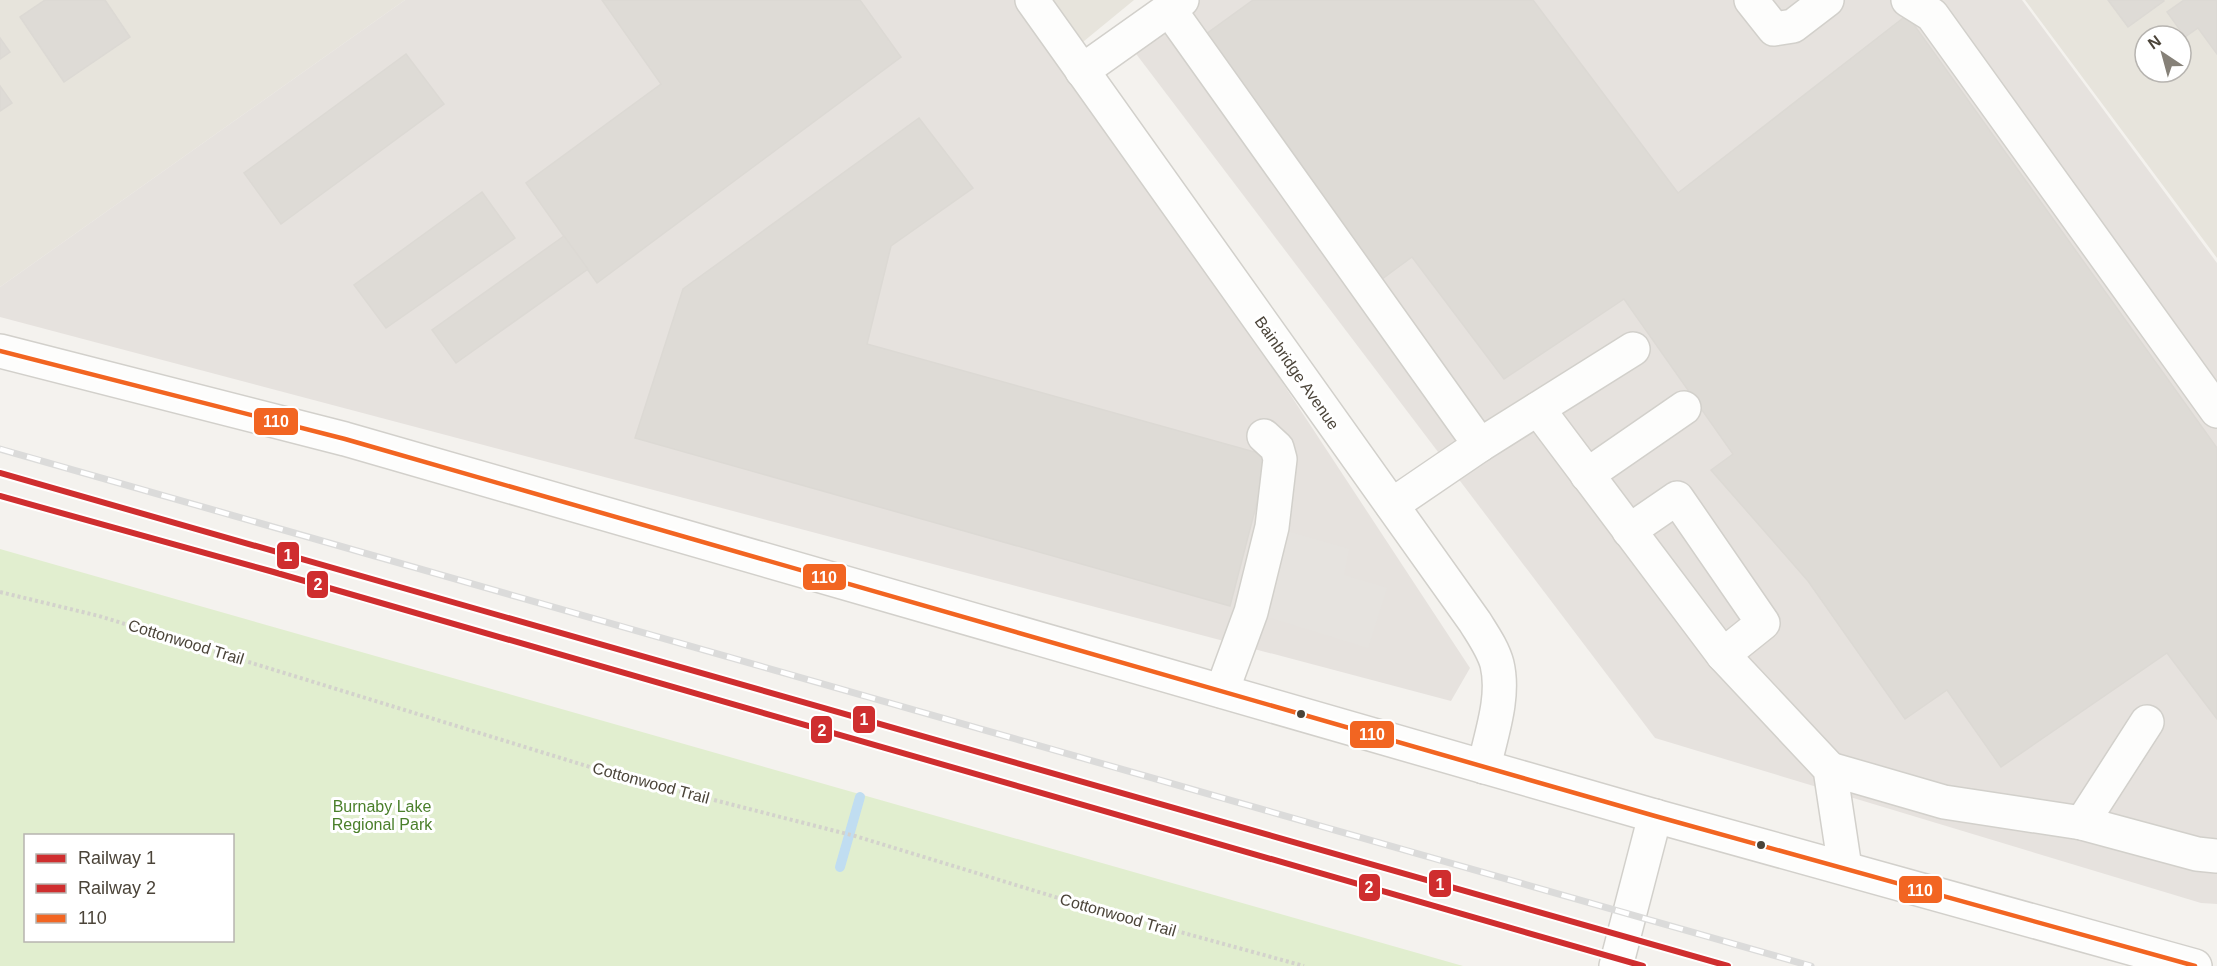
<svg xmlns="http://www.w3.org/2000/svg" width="2217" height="966" viewBox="0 0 2217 966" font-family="Arial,sans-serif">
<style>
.residential{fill:#e7e4dc;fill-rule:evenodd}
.industrial{fill:#e6e2de}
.green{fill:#e1eecf;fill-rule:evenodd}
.parking{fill:#e6e3df}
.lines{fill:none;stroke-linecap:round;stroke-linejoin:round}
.stream{stroke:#c0ddf1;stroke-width:10}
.building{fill:#dedbd6;stroke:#dcd9d4;stroke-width:1.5}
.minor-casing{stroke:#d2d0cb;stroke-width:36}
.path{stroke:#d3d2cc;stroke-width:4;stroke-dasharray:3 3;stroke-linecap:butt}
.minor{stroke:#fdfdfc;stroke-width:33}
.rail-casing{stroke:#dbdbda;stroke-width:7}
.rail{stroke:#fff;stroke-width:4.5;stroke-dasharray:14;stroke-linecap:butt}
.bus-1-casing{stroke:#fff;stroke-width:9}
.bus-1{stroke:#f26522;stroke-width:4.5}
.rail-1-casing{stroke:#fff;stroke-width:10}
.rail-2-casing{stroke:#fff;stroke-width:10}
.rail-1{stroke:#cf2e2f;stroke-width:6}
.rail-2{stroke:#cf2e2f;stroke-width:6}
.bus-dot{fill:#4b4439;stroke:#fff;stroke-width:2}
.labels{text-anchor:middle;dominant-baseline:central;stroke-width:6;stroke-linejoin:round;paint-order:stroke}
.street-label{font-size:16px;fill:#4b4439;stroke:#fff}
.park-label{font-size:16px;fill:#4a7f2a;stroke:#fff}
.line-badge{stroke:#fff;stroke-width:2}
.badge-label{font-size:16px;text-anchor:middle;font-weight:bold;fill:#fff}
</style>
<rect width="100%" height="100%" fill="#f4f2ee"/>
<g class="residential">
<path d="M0 0H405L0 287Z"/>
<path d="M1027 0H1134L1067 55Z"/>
<path d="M2025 0H2217V258ZM2145 36H2181V72H2145Z"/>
</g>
<g class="industrial">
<path d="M405 0H1027L1067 55 1470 668 1451 701 0 317V287Z"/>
<path d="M1164 0H2022L2217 263V904L2201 903 1655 738 1121 34Z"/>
</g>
<path class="green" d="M0 549 1463 966H0ZM26 836H232V940H26Z"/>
<path class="parking" d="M1272 527 1349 549 1344 575 1387 588 1368 648 1251 612Z"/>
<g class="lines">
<path class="stream" d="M840 867 860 797"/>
</g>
<g class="building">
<path d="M45 0H105L130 37 64 82 20 17Z"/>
<path d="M602 0H860L901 57 597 283 526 183 661 84Z"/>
<path d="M1253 0H1533L1678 193 1907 15 2217 448V719L2167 653 2001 767 1947 690 1905 719 1808 581 1711 470 1733 454 1624 299 1504 379 1412 257 1378 282 1202 37Z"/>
<path d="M2108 0H2163L2164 1 2128 27Z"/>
<path d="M2184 0H2217V54L2198 28 2185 37 2167 12Z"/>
<path d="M0 38 10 52 0 59Z"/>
<path d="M406 54 444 104 281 224 244 173Z"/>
<path d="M0 86 12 103 0 111Z"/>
<path d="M919 118 973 188 891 246 867 344 1269 456 1230 606 635 438 683 289Z"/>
<path d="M482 192 515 238 386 328 354 285Z"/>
<path d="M564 236 588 269 456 363 432 330Z"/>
</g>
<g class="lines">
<g class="minor-casing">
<g id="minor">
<path d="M1032 0 1475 622C1483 635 1493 649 1497 664 1505 697 1491 735 1484 767"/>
<path d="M1751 0 1774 29 1793 26 1827 0"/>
<path d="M1908 0 1932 15 2217 411"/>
<path d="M1169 9 1480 445 1392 505"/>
<path d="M1082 71 1182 0"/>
<path d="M0 351 345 439 1655 816 2195 966"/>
<path d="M1538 409 1723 655 1830 769 1845 868"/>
<path d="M1480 445 1633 349"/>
<path d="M1587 475 1684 408"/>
<path d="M1629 531 1677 498 1763 623 1723 655"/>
<path d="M1222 691 1251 612 1272 527 1280 459 1277 448 1264 436"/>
<path d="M1830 769 1944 802 2082 823 2197 854 2217 856"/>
<path d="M2082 823 2147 722"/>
<path d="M1616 966 1655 816"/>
</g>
</g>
<path class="path" d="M0 592 99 616 616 775 855 836 1078 904 1304 966"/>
<use href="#minor" class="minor"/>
<g class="rail-casing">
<path id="rail" d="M0 449 1811 966"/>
</g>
<use href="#rail" class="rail"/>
<g class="bus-1-casing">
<path id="bus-1" d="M0 351 345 439 1655 816 2195 966"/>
</g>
<use href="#bus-1" class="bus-1"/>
<g class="rail-1-casing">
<path id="rail-1" d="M0 473 1728 966"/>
</g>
<g class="rail-2-casing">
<path id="rail-2" d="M0 496 270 571 1643 966"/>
</g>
<use href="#rail-1" class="rail-1"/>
<use href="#rail-2" class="rail-2"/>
</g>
<g class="bus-dot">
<circle cx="1301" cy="714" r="5"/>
<circle cx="1761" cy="845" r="5"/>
</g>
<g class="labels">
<g class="street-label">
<text transform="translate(1297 373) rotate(55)">Bainbridge Avenue</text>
<text transform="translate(186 642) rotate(17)">Cottonwood Trail</text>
<text transform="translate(651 783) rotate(15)">Cottonwood Trail</text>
<text transform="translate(1118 915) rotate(16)">Cottonwood Trail</text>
</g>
<g class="park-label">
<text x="382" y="806">Burnaby Lake<tspan x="382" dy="18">Regional Park</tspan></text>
</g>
</g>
<g class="line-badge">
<rect x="253" y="407" width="46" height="29" rx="6" fill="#f26522"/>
<rect x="276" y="541" width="24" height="29" rx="6" fill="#cf2e2f"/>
<rect x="802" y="563" width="45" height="28" rx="6" fill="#f26522"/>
<rect x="306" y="570" width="23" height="29" rx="6" fill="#cf2e2f"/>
<rect x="852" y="705" width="24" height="29" rx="6" fill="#cf2e2f"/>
<rect x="810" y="715" width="23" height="29" rx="6" fill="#cf2e2f"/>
<rect x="1349" y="720" width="46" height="29" rx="6" fill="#f26522"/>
<rect x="1428" y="869" width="24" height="29" rx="6" fill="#cf2e2f"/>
<rect x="1358" y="873" width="23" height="29" rx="6" fill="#cf2e2f"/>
<rect x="1898" y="875" width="45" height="29" rx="6" fill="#f26522"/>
</g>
<g class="badge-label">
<text x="276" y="427">110</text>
<text x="288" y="561">1</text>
<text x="824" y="583">110</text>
<text x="318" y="590">2</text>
<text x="864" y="725">1</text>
<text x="822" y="736">2</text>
<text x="1372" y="740">110</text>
<text x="1440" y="890">1</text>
<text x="1369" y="893">2</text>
<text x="1920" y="896">110</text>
</g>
<rect x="24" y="834" width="210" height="108" fill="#ffffff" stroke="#b7b4b0" stroke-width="1.5"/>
<rect x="36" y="854" width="30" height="9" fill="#cf2e2f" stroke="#b7b4b0" stroke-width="1.5"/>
<text x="78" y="864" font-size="18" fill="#4b4439">Railway 1</text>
<rect x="36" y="884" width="30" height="9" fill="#cf2e2f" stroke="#b7b4b0" stroke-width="1.5"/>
<text x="78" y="894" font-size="18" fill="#4b4439">Railway 2</text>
<rect x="36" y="914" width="30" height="9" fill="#f26522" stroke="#b7b4b0" stroke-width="1.5"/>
<text x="78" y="924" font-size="18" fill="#4b4439">110</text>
<g transform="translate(2163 54) rotate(324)"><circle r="28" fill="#ffffff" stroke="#b7b4b0" stroke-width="1.5"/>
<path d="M0-4.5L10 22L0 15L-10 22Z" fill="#868178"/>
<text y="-9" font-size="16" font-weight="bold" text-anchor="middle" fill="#4b4439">N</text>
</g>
</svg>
